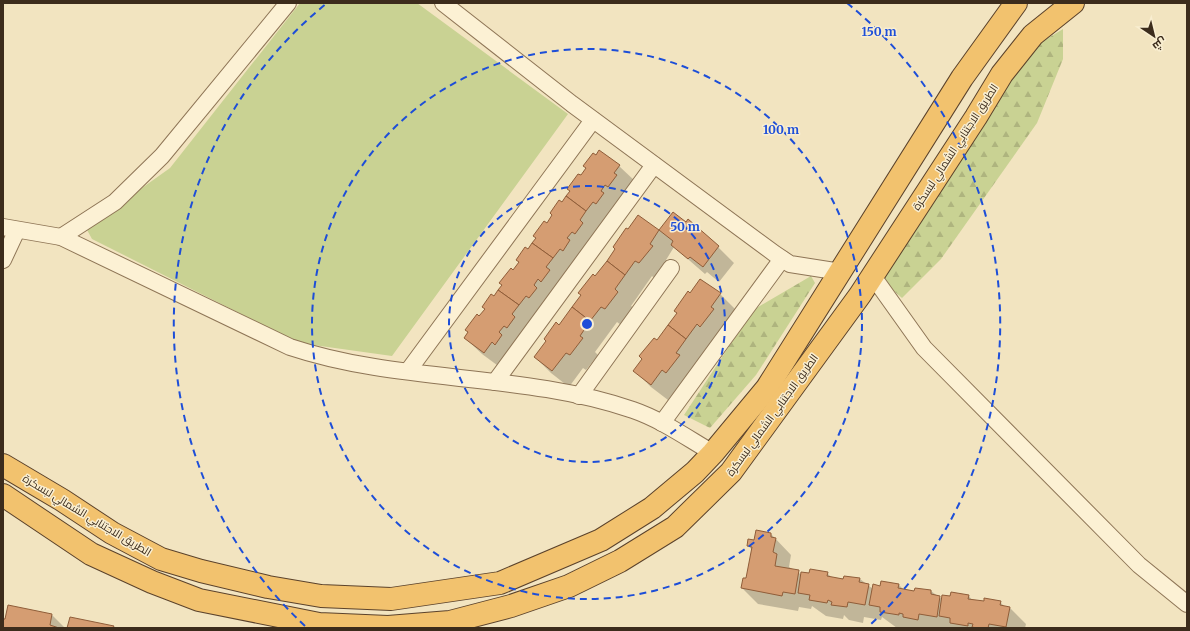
<svg xmlns="http://www.w3.org/2000/svg" width="1190" height="631" viewBox="0 0 1190 631" font-family="Merriweather,Cairo,serif">
<style>
.green{fill:#c9d293}
.forest{fill:url(#forest-firs)}
.shadow{fill:#0003}
.building{fill:#d59d72;stroke:#8f5d39}
.lines{fill:none;stroke-linecap:round;stroke-linejoin:round}
.minor-casing{stroke:#8e7556;stroke-width:18}
.trunk-casing{stroke:#5b422b;stroke-width:24}
.minor{stroke:#fcf1d4;stroke-width:16}
.trunk{stroke:#f2c26e;stroke-width:22}
.ring{fill:none;stroke:#1d4ed8;stroke-width:2;stroke-dasharray:7 5}
.labels{text-anchor:middle;dominant-baseline:central;stroke-width:3;stroke-linejoin:round;paint-order:stroke}
.street-label{font-size:11px;fill:#3c2c1c;stroke:#f9eed1}
.centre{fill:#1d4ed8;stroke:#f9eed1;stroke-width:2}
.ring-label{font-size:12px;text-anchor:middle;font-weight:bold;fill:#1d4ed8;stroke:#f9eed1;stroke-width:3;stroke-linejoin:round;paint-order:stroke}
</style>
<defs>
<pattern id="forest-firs" width="22" height="20" patternUnits="userSpaceOnUse"><rect width="22" height="20" fill="#c9d293"/><path d="M5 1l3.5 6h-7zM16 11l3.5 6h-7z" fill="#aeb47e"/></pattern>
</defs>
<rect width="100%" height="100%" fill="#f2e4c0"/>
<path class="green" d="M300 3H417L568 114 392 356 299 343 92 239 86 228 170 168Z"/>
<g class="forest">
<path d="M1063 29V59L1037 123 941 259 902 298 881 280 1011 78 1040 43Z"/>
<path d="M811 276 815 283 756 375 710 428 684 415 753 310Z"/>
</g>
<g class="shadow">
<path d="M600 151 619 166 636 182 501 368 482 354 465 338Z"/>
<path d="M673 214 718 247 734 263 719 282 707 272 705 274 674 247 666 260 668 262 655 279 652 276 631 306 634 308 621 325 617 322 595 352 598 355 586 370 583 368 569 387 551 373 535 357 596 278 639 217 659 231Z"/>
<path d="M700 280 720 294 736 310 683 388 679 386 668 400 651 387 635 371 669 326Z"/>
<path d="M771 534 791 555 789 567 802 575 827 573 832 578 860 579 873 589 899 585 904 590 915 592 931 591 943 600 968 595 973 601 1000 602 1005 607 1010 608 1026 624 1025 628H897L882 617 881 620 864 617 863 623 849 620 844 615 843 619 826 616 812 606 811 609 799 607 798 611 758 604 742 588 747 579 752 550 748 545Z"/>
<path d="M52 615 65 628H3V620Z"/>
</g>
<g class="building">
<path d="M599 150 620 165 614 173 617 175 608 187 605 185 601 191 604 193 596 204 593 202 586 211 566 196 570 191 567 189 578 174 581 175 586 168 583 166 593 153 596 155Z"/>
<path d="M566 196 586 211 580 220 583 223 575 234 572 232 567 238 570 240 563 251 560 249 553 258 532 243 536 238 533 236 544 221 547 223 552 215 550 213 559 200 562 202Z"/>
<path d="M673 212 686 222 688 219 719 246 703 267 690 257 688 259 671 245 673 241 659 230Z"/>
<path d="M638 215 659 230 650 244 653 246 639 263 635 261 625 275 607 261 615 249 613 247 626 228 628 229Z"/>
<path d="M532 243 553 258 546 267 550 270 541 282 538 279 534 285 537 288 529 298 526 296 519 305 498 290 502 285 499 283 511 268 513 270 519 262 516 260 525 247 528 249Z"/>
<path d="M607 261 625 275 615 289 618 292 605 309 601 307 590 321 572 307 581 295 578 293 593 274 595 276Z"/>
<path d="M700 279 721 293 711 307 714 309 700 327 697 324 686 339 668 325 677 313 674 311 688 291 690 293Z"/>
<path d="M498 290 519 305 512 314 515 317 507 328 504 326 499 332 502 335 495 345 492 342 484 353 464 338 468 332 465 330 477 314 479 316 485 309 482 307 491 294 494 296Z"/>
<path d="M572 307 590 321 580 336 583 338 570 355 566 353 552 371 534 357 546 341 544 339 556 322 559 325Z"/>
<path d="M668 325 686 339 676 353 680 355 666 373 662 370 651 385 633 371 642 359 639 356 654 338 657 340Z"/>
<path d="M756 530 771 533V537L776 538 773 552 777 554 775 566 799 570 795 594 783 592 782 596 741 588 743 578H746L752 547 747 546 748 539 754 540Z"/>
<path d="M810 569 828 572 827 576 843 579 844 576 860 578 859 582 869 584 865 605 848 602 847 607 831 605 832 602 828 600 827 603 809 600 810 595 798 593 801 572 809 573Z"/>
<path d="M881 581 899 584 898 588 914 591 915 588 931 590V594L940 596 937 617 919 614 918 620 903 617V614L899 613V615L880 612V607L869 605 873 584 880 586Z"/>
<path d="M951 592 969 595 968 599 984 601V598L1001 601 1000 605 1010 607 1006 627 989 624 988 628H976L972 627 973 624 968 623V626L950 623V618L939 616 942 595 950 596Z"/>
<path d="M8 605 52 614 50 625 59 628H3V619H5Z"/>
<path d="M70 617 114 626 113 628H67Z"/>
</g>
<g class="lines">
<g class="minor-casing">
<g id="minor">
<path d="M443 3 572 104 775 254 790 264 841 272"/>
<path d="M3 227 61 237 290 347C401 384 522 372 633 410 662 420 687 438 713 453"/>
<path d="M61 237 115 202 162 156 288 3"/>
<path d="M3 260 17 230"/>
<path d="M872 275 924 348 1139 565 1187 604"/>
<path d="M408 371 593 120"/>
<path d="M495 382 654 165"/>
<path d="M579 396 671 268"/>
<path d="M662 423 782 259"/>
</g>
</g>
<g class="trunk-casing">
<g id="trunk">
<path d="M3 465 62 500 112 533 161 559 201 571 268 587 321 596 391 599 500 583 601 540 652 508 695 472 713 453 767 388 962 78 1016 3"/>
<path d="M3 495 91 554 152 582 199 600 319 624 388 627 450 622 511 606 569 586 620 561 675 527 731 472 860 295 976 117 1002 74 1033 35 1073 3"/>
</g>
</g>
<use href="#minor" class="minor"/>
<use href="#trunk" class="trunk"/>
</g>
<g class="ring">
<circle cx="587" cy="324" r="138"/>
<circle cx="587" cy="324" r="275"/>
<path d="M305 626A413 413 0 0 1 327 3M847 3A413 413 0 0 1 869 626"/>
</g>
<g class="labels">
<g class="street-label">
<text transform="translate(955 147) rotate(-57)">الطريق الاجتنابي الشمالي لبسكرة</text>
<text transform="translate(772 415) rotate(-54)">الطريق الاجتنابي الشمالي لبسكرة</text>
<text transform="translate(87 515) rotate(31)">الطريق الاجتنابي الشمالي لبسكرة</text>
</g>
</g>
<circle cx="587" cy="324" r="6" class="centre"/>
<g class="ring-label">
<text x="879" y="36">150 m</text>
<text x="781" y="134">100 m</text>
<text x="685" y="231">50 m</text>
</g>
<rect width="1190" height="631" fill="none" stroke="#3c2c1c" stroke-width="8"/>
<g transform="translate(1154 36) rotate(145)" stroke="#f9eed1" stroke-width="3" paint-order="stroke">
<path d="M0-3L7 15L0 10L-7 15Z" fill="#3c2c1c"/>
<text y="-6" font-size="11" font-weight="bold" text-anchor="middle" fill="#3c2c1c">ش</text>
</g>
</svg>
